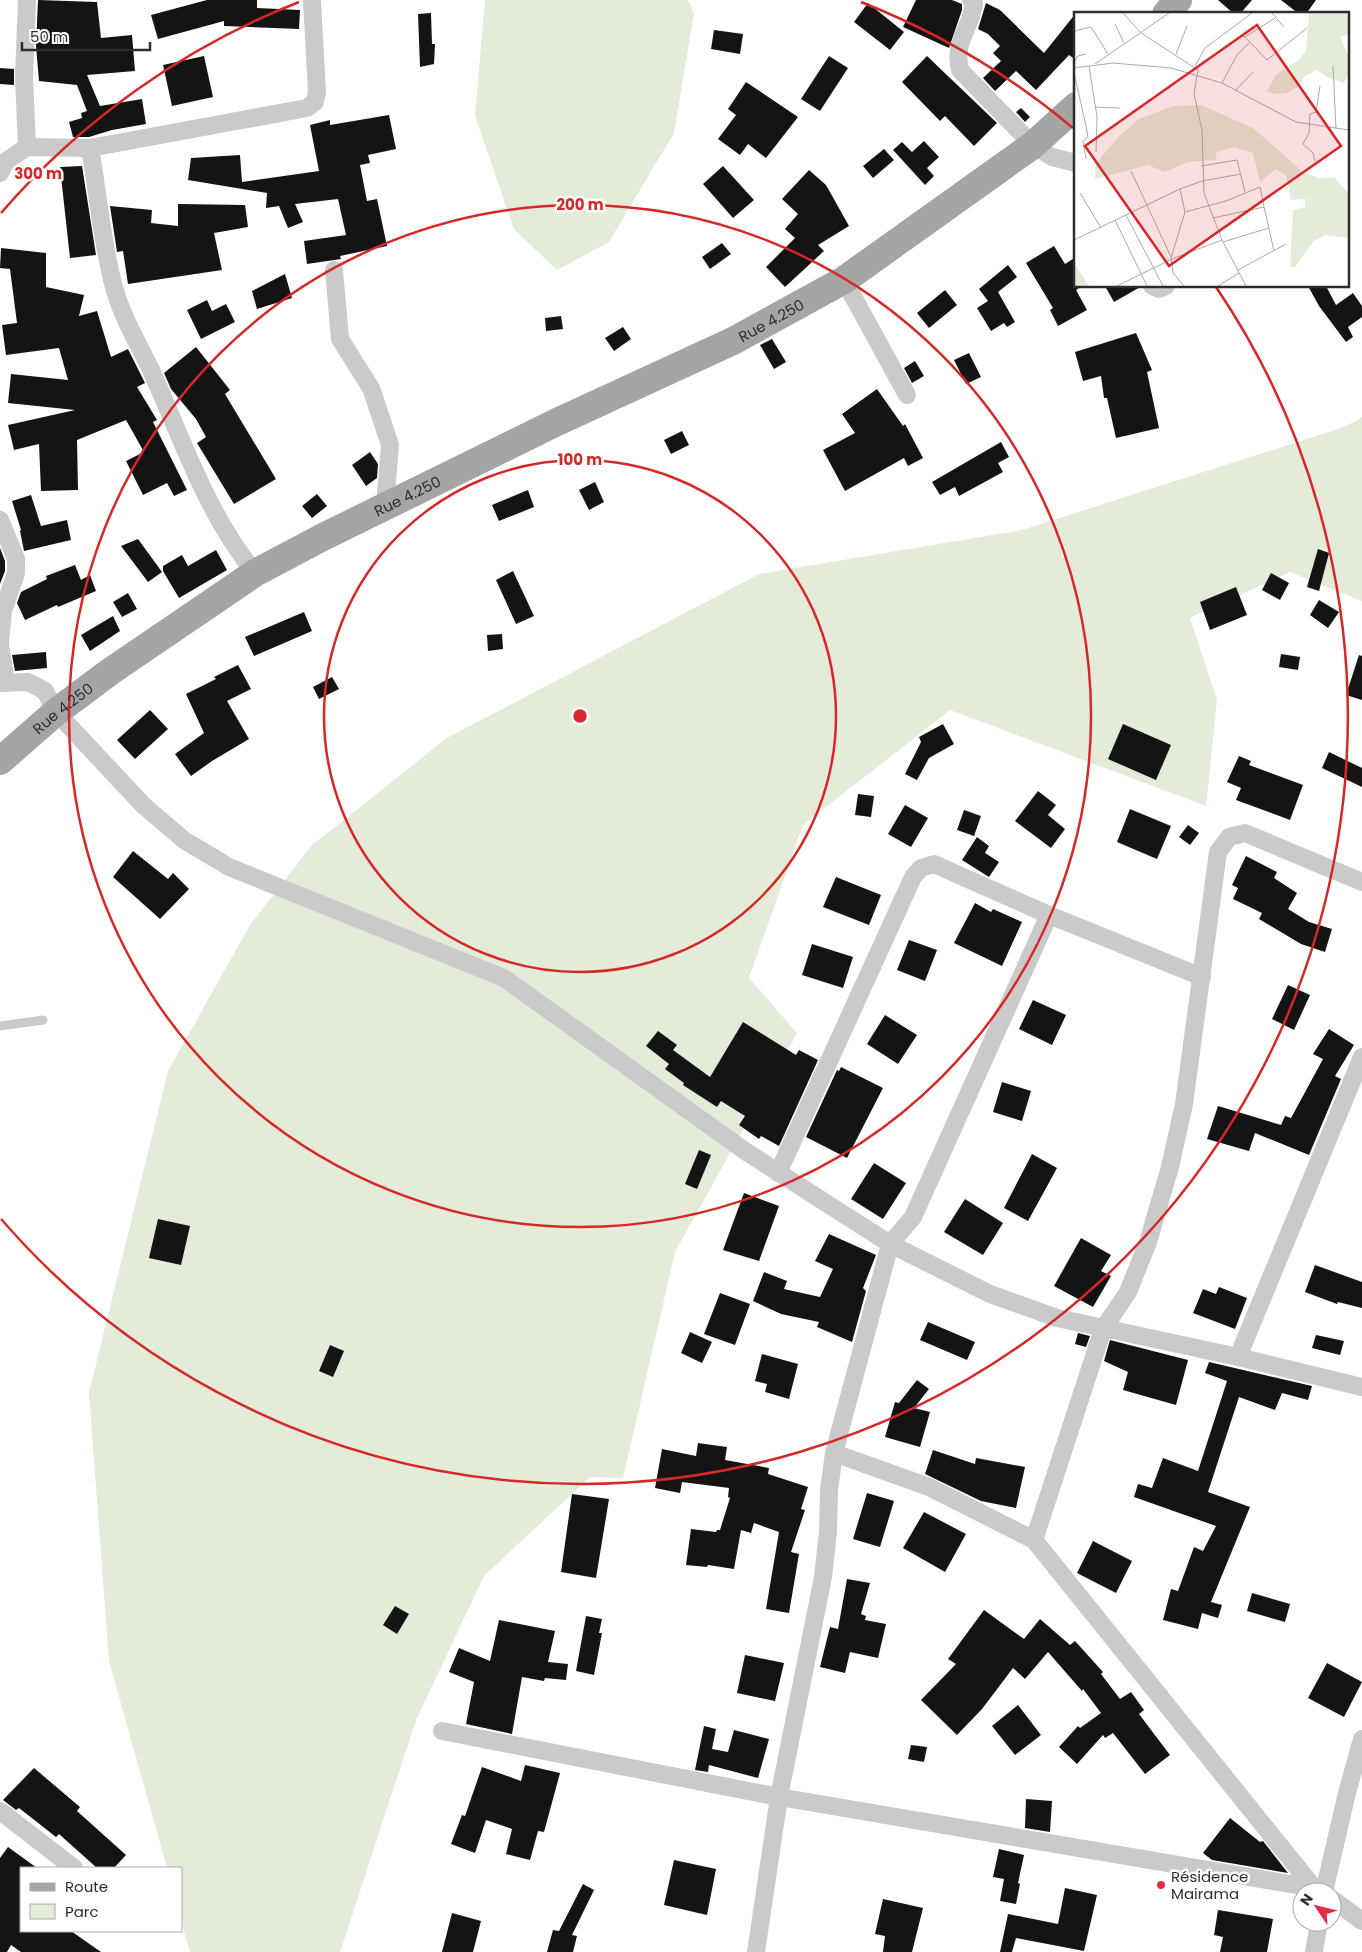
<svg xmlns="http://www.w3.org/2000/svg" width="1362" height="1952" viewBox="0 0 1362 1952" font-family="Poppins,sans-serif">
<style>
.green{fill:#e4ebd9}
.building{fill:#141414}
.lines{fill:none;stroke-linecap:round;stroke-linejoin:round}
.lane{stroke:#cacaca;stroke-width:9}
.street{stroke:#cacaca;stroke-width:18}
.primary{stroke:#a5a5a5;stroke-width:28}
.ring{fill:none;stroke:#d62828;stroke-width:2.5}
.poi-dot{fill:#e82a47;stroke:#fff;stroke-width:2}
.labels{text-anchor:middle;dominant-baseline:central;stroke-width:5;stroke-linejoin:round;paint-order:stroke}
.street-label{font-size:15px;fill:#2d2d2d;stroke:#fff}
.poi-label{font-size:15px;fill:#2d2d2d;stroke:#fff;text-anchor:start}
.inset-road{fill:none;stroke:#ababab;stroke-width:1}
.view{fill:#d62828;fill-opacity:0.15;stroke:#d62828;stroke-width:2.5}
.inset-edge{fill:none;stroke:#2d2d2d;stroke-width:2.5}
.centre{fill:#d62828;stroke:#fff;stroke-width:2.5}
.ring-label{font-size:15px;text-anchor:middle;font-weight:bold;fill:#d62828;stroke:#fff;stroke-width:5;stroke-linejoin:round;paint-order:stroke}
</style>
<rect width="100%" height="100%" fill="#fff"/>
<g class="green">
<path d="M485 0H688L694 13 674 133 609 242 557 270 514 229 475 116Z"/>
<path d="M1362 417V601L1290 572 1190 618 1217 700 1206 806 950 710 803 825 749 978 797 1033 675 1252 623 1478 590 1477 484 1576 416 1720 340 1952H190L181 1921V1868H167L109 1661 89 1393 168 1071 250 925 311 846 447 738 759 574 1022 530 1347 426Z"/>
</g>
<g class="building">
<path d="M38 0 97 2 101 38 132 35 135 71 87 75 100 106 142 99 146 124 112 130 89 137H73L69 122 82 118 81 113 87 111 77 85 39 81 36 46Z"/>
<path d="M207 0H257V8L300 10 299 29 224 26V21L158 39 151 15Z"/>
<path d="M916 0H952L962 4V10L949 48 903 27Z"/>
<path d="M1218 0H1252L1240 14H1234Z"/>
<path d="M1281 0H1316L1306 14H1299Z"/>
<path d="M868 3 904 32 890 50 854 22Z"/>
<path d="M986 3 1000 10 1044 53 1076 13V60L1069 55 1036 90 1016 71 995 91 983 78 1001 61 993 53 1000 46 988 34 978 29Z"/>
<path d="M431 13 432 44H435L434 64 420 67 418 14Z"/>
<path d="M714 30 743 34 740 54 711 49Z"/>
<path d="M204 56 213 97 172 106 163 65Z"/>
<path d="M829 56 848 68 820 111 801 99Z"/>
<path d="M927 56 997 123 974 146 945 116 940 121 902 82Z"/>
<path d="M0 68 14 69V85L0 84Z"/>
<path d="M746 82 798 117 766 158 748 144 740 155 718 139 736 115 728 109Z"/>
<path d="M1021 108 1030 117 1025 122 1016 112Z"/>
<path d="M389 115 396 149 368 155 370 163 360 165 367 201 377 199 387 246 340 256 341 259 307 264 304 241 346 235 338 199 295 204 303 222 288 228 279 206 266 208 267 193 188 180 191 158 240 155 242 182 319 171 310 125 330 120V125Z"/>
<path d="M924 141 939 157 927 168 934 176 925 185 893 150 902 142 912 152Z"/>
<path d="M884 149 894 160 873 178 863 166Z"/>
<path d="M82 166 96 255 70 258 60 167Z"/>
<path d="M723 166 754 200 733 218 703 184Z"/>
<path d="M809 170 826 185 849 226 818 245 824 251 785 287 766 267 795 238 785 229 798 214 782 199Z"/>
<path d="M178 204 245 205 248 227 214 233 222 270 128 284 123 251 117 252 110 206 152 210 151 223 178 226Z"/>
<path d="M722 243 731 254 710 269 702 257Z"/>
<path d="M1054 246 1065 264 1076 257V286L1079 288 1076 290 1087 310 1058 326 1050 310 1053 308 1026 263Z"/>
<path d="M1 248 46 253V287L84 295 79 316 97 311 111 357 128 349 145 383 137 387 157 420 153 422 187 490 174 496 167 483 143 495 126 461 144 452 126 420 77 440 78 490 41 491 39 444 14 450 8 425 75 410 8 403 11 374 68 380 59 348 6 355 2 325 17 323 10 269 0 268Z"/>
<path d="M1008 265 1017 277 998 292 1015 322 1007 327 1004 323 991 331 977 308 988 301 979 289Z"/>
<path d="M285 274 292 298 257 309 252 291Z"/>
<path d="M1105 286H1142L1114 302Z"/>
<path d="M1308 286H1326L1336 305 1353 293 1362 306V317L1348 327 1353 337 1346 342 1319 306Z"/>
<path d="M945 290 957 305 929 328 917 313Z"/>
<path d="M207 300 212 311 226 304 235 322 201 339 187 310Z"/>
<path d="M561 316 563 329 546 331 545 318Z"/>
<path d="M623 327 631 339 614 351 605 338Z"/>
<path d="M1136 333 1152 370 1147 372 1159 428 1116 438 1107 398H1104L1101 376 1083 381 1075 352Z"/>
<path d="M772 339 786 362 774 369 760 345Z"/>
<path d="M196 347 230 390 225 394 276 479 234 504 197 443 206 437 196 419 171 389 164 373Z"/>
<path d="M969 353 981 377 966 384 954 360Z"/>
<path d="M915 361 924 376 912 383 904 368Z"/>
<path d="M877 389 903 426 905 424 923 458 908 466 904 458 845 491 823 450 855 433 842 414Z"/>
<path d="M682 431 689 445 671 454 664 440Z"/>
<path d="M1001 442 1009 457 998 463 1003 472 959 496 955 487 940 495 932 482Z"/>
<path d="M370 452 378 464 377 478 366 486 352 465Z"/>
<path d="M595 482 604 502 589 510 579 490Z"/>
<path d="M528 490 534 507 499 521 492 505Z"/>
<path d="M317 494 327 506 312 518 302 506Z"/>
<path d="M31 495 41 526 67 520 71 540 24 551 20 531 21 530 12 501Z"/>
<path d="M138 539 162 572 148 582 121 546Z"/>
<path d="M0 548 5 561V571L0 584Z"/>
<path d="M1318 549 1329 553 1319 591 1307 587Z"/>
<path d="M216 550 227 570 179 598 163 571V566L182 555 188 566Z"/>
<path d="M75 565 81 580 90 575 96 591 58 607 57 605 25 620 17 603 21 592 47 579 46 576Z"/>
<path d="M513 571 534 616 516 624 496 580Z"/>
<path d="M1271 573 1289 583 1280 600 1262 590Z"/>
<path d="M1236 587 1247 615 1210 630 1200 602Z"/>
<path d="M128 593 137 609 122 617 113 602Z"/>
<path d="M1319 600 1339 612 1328 628 1310 615Z"/>
<path d="M304 612 312 631 254 656 245 637Z"/>
<path d="M113 616 120 631 90 651 81 635Z"/>
<path d="M502 634 503 649 488 651 487 635Z"/>
<path d="M46 652 47 668 15 671 12 655Z"/>
<path d="M1281 654 1300 657 1298 670 1279 667Z"/>
<path d="M1359 655 1362 656V700L1346 695Z"/>
<path d="M238 665 251 689 227 701 249 739 212 761 191 776 175 754 204 733 186 694 216 679 214 677Z"/>
<path d="M332 677 339 689 319 699 313 687Z"/>
<path d="M150 710 168 729 135 759 117 740Z"/>
<path d="M943 724 954 744 929 758 917 780 905 774 921 742 919 737Z"/>
<path d="M1123 724 1171 745 1156 780 1108 759Z"/>
<path d="M1329 752 1362 768V787L1322 768Z"/>
<path d="M1239 756 1251 761 1249 765 1303 785 1290 820 1236 800 1241 788 1227 782Z"/>
<path d="M1038 791 1056 805 1048 815 1065 829 1051 848 1015 821Z"/>
<path d="M858 794 874 796 871 817 855 815Z"/>
<path d="M905 805 928 818 911 847 888 834Z"/>
<path d="M1130 809 1171 826 1157 859 1117 842Z"/>
<path d="M964 810 981 816 974 836 957 830Z"/>
<path d="M1188 825 1199 833 1190 845 1179 837Z"/>
<path d="M977 837 989 846 985 853 999 862 989 877 962 860Z"/>
<path d="M133 851 168 879 173 873 189 889 160 919 113 877Z"/>
<path d="M1246 856 1277 872 1274 878 1297 893 1288 909 1309 922 1332 929 1325 952 1301 944 1259 919 1262 913 1233 899 1238 888 1232 885Z"/>
<path d="M836 877 881 895 869 925 823 907Z"/>
<path d="M975 903 991 912 993 909 1022 922 1002 966 954 943Z"/>
<path d="M909 940 937 950 925 981 897 970Z"/>
<path d="M812 944 853 957 843 988 802 975Z"/>
<path d="M1288 985 1310 995 1294 1030 1272 1019Z"/>
<path d="M1033 1000 1066 1015 1052 1045 1019 1029Z"/>
<path d="M885 1015 917 1035 898 1064 867 1044Z"/>
<path d="M743 1022 796 1055 799 1050 818 1060 779 1146 761 1136 759 1139 739 1125 745 1116 721 1101 717 1107 683 1085 684 1083 665 1069 669 1064 646 1046 658 1031 677 1045 673 1050 710 1077Z"/>
<path d="M1329 1029 1354 1045 1335 1076 1341 1079 1309 1155 1255 1133 1249 1151 1207 1139 1218 1106 1281 1125 1285 1116 1291 1118 1323 1059 1313 1054Z"/>
<path d="M841 1067 883 1088 847 1158 806 1137 837 1070 839 1071Z"/>
<path d="M1002 1082 1031 1091 1022 1121 993 1112Z"/>
<path d="M699 1150 711 1155 697 1189 685 1184Z"/>
<path d="M1032 1154 1057 1168 1028 1221 1004 1208Z"/>
<path d="M874 1163 906 1183 883 1219 851 1199Z"/>
<path d="M744 1193 779 1206 759 1261 723 1250Z"/>
<path d="M965 1199 1003 1223 983 1255 944 1232Z"/>
<path d="M158 1219 190 1226 181 1265 149 1258Z"/>
<path d="M829 1234 876 1255 863 1288 866 1291 852 1342 817 1327 819 1322 781 1314 753 1301 764 1272 787 1281 784 1289 820 1297 833 1269 815 1261Z"/>
<path d="M1081 1238 1111 1255 1101 1271 1111 1276 1093 1307 1054 1286Z"/>
<path d="M1315 1265 1362 1282V1308L1338 1302 1337 1304 1305 1292Z"/>
<path d="M1219 1287 1247 1298 1235 1329 1193 1313 1203 1289 1216 1294Z"/>
<path d="M720 1293 750 1304 735 1345 704 1334Z"/>
<path d="M928 1322 975 1342 967 1360 920 1340Z"/>
<path d="M690 1332 712 1342 702 1363 681 1353Z"/>
<path d="M1078 1333 1090 1336 1086 1347 1075 1344Z"/>
<path d="M1316 1335 1344 1341 1340 1355 1312 1348Z"/>
<path d="M1110 1340 1188 1360 1176 1405 1123 1390 1128 1372 1104 1361Z"/>
<path d="M330 1345 344 1351 333 1377 319 1371Z"/>
<path d="M762 1354 798 1364 789 1399 765 1392 767 1384 755 1381Z"/>
<path d="M1209 1362 1312 1386 1308 1400 1282 1393 1275 1410 1239 1397 1208 1492 1250 1507 1211 1602 1222 1605 1218 1618 1202 1613 1198 1629 1163 1620 1171 1589 1178 1591 1194 1547 1203 1551 1216 1526 1134 1497 1138 1484 1152 1488 1163 1458 1198 1471 1227 1381 1205 1373Z"/>
<path d="M917 1380 929 1389 914 1408 930 1412 920 1447 885 1437 895 1402 899 1403Z"/>
<path d="M698 1443 727 1447 725 1460 769 1468 768 1474 808 1487 801 1509 805 1510 791 1552 799 1554 789 1613 766 1609 779 1532 754 1523 751 1533 741 1530 734 1569 708 1565 707 1567 686 1565 691 1529 716 1532 717 1530H720L730 1498 728 1497 729 1488 682 1482 680 1493 655 1488 662 1449 696 1456Z"/>
<path d="M933 1450 975 1464 976 1458 1025 1467 1016 1508 981 1501 925 1474Z"/>
<path d="M867 1493 894 1501 880 1547 853 1539Z"/>
<path d="M572 1494 609 1499 596 1578 561 1572Z"/>
<path d="M924 1512 966 1534 945 1572 903 1548Z"/>
<path d="M1093 1541 1132 1561 1116 1593 1077 1573Z"/>
<path d="M847 1579 870 1583 861 1614 866 1616 865 1620 886 1624 878 1658 850 1652 845 1673 820 1667 830 1627 838 1629Z"/>
<path d="M1252 1593 1290 1604 1285 1622 1247 1611Z"/>
<path d="M395 1606 409 1614 397 1634 383 1625Z"/>
<path d="M984 1610 1024 1639 1040 1619 1070 1645 1075 1641 1103 1672 1101 1674 1120 1699 1131 1692 1144 1710 1139 1714 1170 1755 1145 1774 1113 1733 1105 1738 1103 1735 1077 1764 1059 1747 1078 1726 1080 1728 1101 1713 1083 1689 1082 1691 1048 1652 1025 1679 1013 1668 982 1709 957 1735 921 1700 956 1664 948 1659Z"/>
<path d="M586 1616 602 1619 599 1633H602L594 1675 576 1671Z"/>
<path d="M499 1620 555 1631 548 1662 568 1664 566 1680 545 1678 544 1681 522 1677 512 1734 466 1724 474 1682 449 1672 459 1648 490 1661Z"/>
<path d="M745 1655 784 1663 775 1701 737 1693Z"/>
<path d="M1327 1663 1362 1682 1344 1717 1308 1698Z"/>
<path d="M1018 1705 1041 1735 1015 1755 992 1726Z"/>
<path d="M704 1726 716 1729 712 1749 728 1752 734 1730 769 1739 758 1778 709 1765 708 1772 695 1770Z"/>
<path d="M911 1745 927 1747 924 1762 908 1759Z"/>
<path d="M525 1765 560 1773 544 1832 538 1831 530 1860 506 1854 512 1829 486 1820 475 1853 451 1844 462 1815 465 1816 482 1767 521 1781Z"/>
<path d="M34 1768 80 1807 77 1811 126 1855 114 1868H97L59 1834 56 1837 19 1808 16 1810 3 1800Z"/>
<path d="M1026 1799 1052 1801 1050 1832 1025 1828Z"/>
<path d="M1230 1818 1260 1842 1263 1841 1288 1873 1212 1860 1203 1853Z"/>
<path d="M8 1847 37 1868H21V1931H71L101 1952H21L11 1945 7 1952H0V1858Z"/>
<path d="M999 1849 1024 1855 1018 1883 1020 1884 1016 1904 1000 1901 1004 1879 993 1877Z"/>
<path d="M674 1860 716 1869 707 1915 664 1905Z"/>
<path d="M583 1884 594 1890 572 1935 577 1936 573 1952H547L553 1930 559 1931Z"/>
<path d="M1065 1888 1097 1895 1084 1951 1016 1938 1012 1952H1000L1008 1914 1058 1924Z"/>
<path d="M883 1899 923 1908 912 1952H883L885 1936 875 1934Z"/>
<path d="M1218 1910 1273 1919 1267 1952H1220L1223 1937 1214 1935Z"/>
<path d="M452 1913 481 1921 473 1952H442Z"/>
</g>
<g class="lines">
<path class="lane" d="M0 1026 43 1020"/>
<g class="street">
<path d="M27 0 24 77 27 147"/>
<path d="M971 0 974 3C971 30 953 40 960 70L1033 145 1052 157 1076 163"/>
<path d="M90 148C98 193 102 244 114 287 122 317 138 343 151 370 183 440 206 513 255 573"/>
<path d="M0 173 6 161 27 147 90 148 307 108 315 102 317 92 312 0"/>
<path d="M334 270 340 339 371 388 390 445 385 506"/>
<path d="M844 280 907 395"/>
<path d="M1152 286 1159 289 1166 286"/>
<path d="M0 520 16 559V573L3 611 0 642"/>
<path d="M0 645 6 683"/>
<path d="M0 683 28 682 45 691 56 712 144 806 184 840 229 867 504 978 745 1151 890 1244 990 1294 1057 1318 1238 1357 1362 1387"/>
<path d="M778 1173 913 877 921 868 934 864 1049 915 1202 977"/>
<path d="M1238 1357 1362 1057"/>
<path d="M834 1453 929 1487 1034 1540"/>
<path d="M442 1731 779 1797 1314 1888"/>
<path d="M0 1811 74 1868"/>
<path d="M1322 1892 1314 1888 1034 1540 1103 1329 1128 1292 1148 1242 1170 1167 1184 1104 1218 852 1229 837 1245 833 1362 882"/>
<path d="M1324 1892 1347 1793 1362 1739"/>
<path d="M1332 1899 1362 1921"/>
<path d="M756 1952 779 1797 823 1577 828 1532 829 1490 834 1453 890 1244 913 1217 1049 915"/>
<path d="M1314 1952 1319 1922"/>
</g>
<g class="primary">
<path d="M1166 14 1178 0"/>
<path id="s1" d="M0 761 56 712 111 671 255 573 321 538 557 422 733 341 844 280 1033 145 1076 106"/>
</g>
</g>
<g class="ring">
<circle cx="580" cy="716" r="256"/>
<circle cx="580" cy="716" r="511"/>
<path d="M1 213A767 767 0 0 1 299 2M861 2A767 767 0 0 1 1073 128M1216 287A767 767 0 0 1 1 1219"/>
</g>
<circle class="poi-dot" cx="1161" cy="1885" r="5"/>
<g class="labels">
<g class="street-label">
<text stroke="none"><textPath href="#s1" startOffset="892">Rue 4.250</textPath></text>
<text stroke="none"><textPath href="#s1" startOffset="488">Rue 4.250</textPath></text>
<text stroke="none"><textPath href="#s1" startOffset="82">Rue 4.250</textPath></text>
</g>
<g class="poi-label">
<text x="1171" y="1876">Résidence<tspan x="1171" dy="17">Mairama</tspan></text>
</g>
</g>
<g transform="translate(1074 12)">
<rect width="275" height="275" fill="#fff"/>
<path d="M235 1H275V23L266 24 275 45V61L270 71 253 65 243 58 231 64 224 75 213 81 199 82 193 79 202 63 224 49 232 38ZM127 93 179 116 228 159 244 166H261L275 182V226L251 223 240 229 221 255H216L219 198 231 195V187L217 188 212 163 202 157 186 170 179 141 160 135 143 140 141 148 114 150 91 160 74 153 21 167 22 152 43 126 65 107 99 94ZM0 251 15 274H0Z" fill="#e4ebd9"/>
<path class="inset-road" d="M49 1 67 21 124 58 120 82 128 118 130 181 148 228 172 274M198 1 210 15M41 12 50 31M0 19 17 15 34 42M171 25 193 48 233 16M102 42 113 14M0 50 4 44 12 42M21 52 95 1M15 54 23 105 22 140M121 54 131 36 178 1M259 54 262 117M0 56 39 51 97 56 148 71 222 110 275 118M123 56 167 24 171 25 201 6M0 61 12 114 14 125 9 129 12 147M148 71 163 43 175 31M162 78 179 60M22 95 46 96M241 149 239 141 229 132 235 121 236 102 242 100 246 74M127 154 163 148 171 180M57 159 97 245M106 177 111 200M6 181 27 216M190 195 200 239M52 203 89 274M41 208 73 274M0 228 106 177 128 169 167 162M149 230 195 216M164 258 212 232M43 274 98 247 148 228M110 274 99 261 97 246 111 200 152 189 186 175 190 195 139 206M144 274 165 261"/>
<path class="view" d="M183 13 267 134 95 254 11 134Z"/>
<rect width="275" height="275" class="inset-edge"/>
</g>
<circle cx="580" cy="716" r="8" class="centre"/>
<g class="ring-label">
<text x="38" y="179">300 m</text>
<text x="580" y="210">200 m</text>
<text x="580" y="465">100 m</text>
</g>
<rect x="20" y="1867" width="162" height="65" fill="#ffffff" stroke="#ababab"/>
<rect x="30" y="1883" width="25" height="8" fill="#a5a5a5" stroke="#ababab"/>
<text x="65" y="1892" font-size="15" fill="#2d2d2d">Route</text>
<rect x="30" y="1904" width="25" height="15" fill="#e4ebd9" stroke="#ababab"/>
<text x="65" y="1917" font-size="15" fill="#2d2d2d">Parc</text>
<g transform="translate(1317 1907) rotate(305)"><circle r="24" fill="#ffffff" stroke="#ababab"/>
<path d="M0-4L9 19L0 12L-9 19Z" fill="#e82a47"/>
<text y="-8" font-size="14" font-weight="bold" text-anchor="middle" fill="#2d2d2d">N</text>
</g>
<path d="M22 42v8h128v-8" fill="none" stroke="#2d2d2d" stroke-width="2.5"/>
<text x="30" y="42" font-size="15" fill="#2d2d2d" stroke="#ffffff" stroke-width="4" paint-order="stroke">50 m</text>
</svg>
